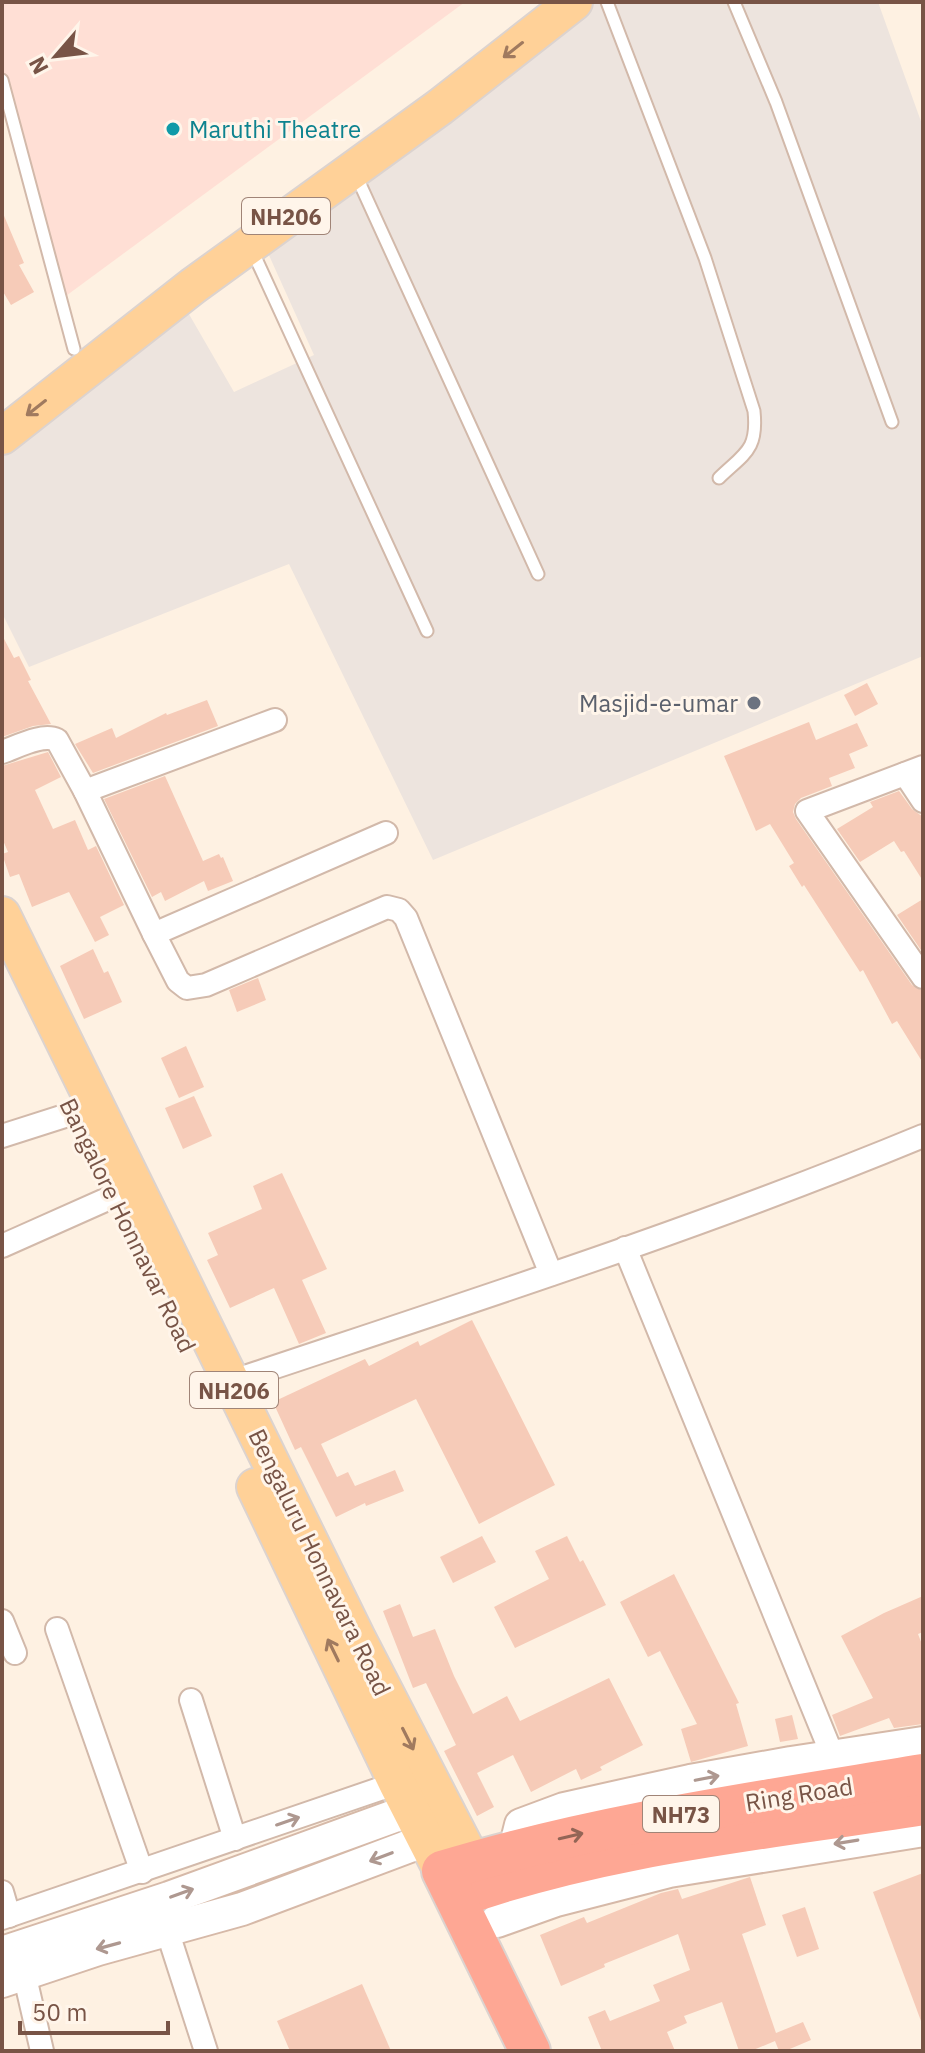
<svg xmlns="http://www.w3.org/2000/svg" width="925" height="2053" viewBox="0 0 925 2053" font-family="'IBM Plex Sans',sans-serif">
<style>
.commercial{fill:#ffdfd5}
.industrial{fill:#ede4de}
.building{fill:#f6cbb8}
.lines{fill:none;stroke-linecap:round;stroke-linejoin:round}
.lane-casing{stroke:#d2b9aa;stroke-width:15}
.street-casing{stroke:#d2b9aa;stroke-width:26}
.secondary-casing{stroke:#d6b9a8;stroke-width:36}
.primary-casing{stroke:#dcd3cf;stroke-width:40}
.highway-casing{stroke:#dcd3cf;stroke-width:44}
.lane{stroke:#fff;stroke-width:11}
.street{stroke:#fff;stroke-width:22}
.secondary{stroke:#fff;stroke-width:32}
.primary{stroke:#ffd198;stroke-width:36}
.highway{stroke:#fea794;stroke-width:40}
.oneway{stroke:#a07a5f}
.oneway2{stroke:#ae9890}
.oneway3{stroke:#936556}
.culture-dot{fill:#0f9aa8;stroke:#fff5ea;stroke-width:3}
.worship-dot{fill:#6b7280;stroke:#fff5ea;stroke-width:3}
.labels{text-anchor:middle;dominant-baseline:central;stroke-width:6;stroke-linejoin:round;paint-order:stroke}
.shield{fill:#fff5ea;stroke:#a08477;stroke-width:2}
.shield-label{font-size:22px;font-weight:bold;fill:#785446}
.culture-label{font-size:24px;fill:#0d838f;stroke:#fff5ea;text-anchor:start}
.worship-label{font-size:24px;fill:#5b616d;stroke:#fff5ea;text-anchor:end}
.street-label{font-size:24px;fill:#785446;stroke:#fff5ea}
</style>
<rect width="100%" height="100%" fill="#fef1e2"/>
<path class="commercial" d="M2 2H465L55 304 2 104Z"/>
<path class="industrial" d="M587 2H878L923 127V656L433 860 289 564 29 667 2 613V450L186 309 234 392 314 355 263 242Z"/>
<g class="building">
<path d="M2 211 24 263 19 265 34 292 11 305 2 290Z"/>
<path d="M2 635 14 658 19 656 31 680 28 681 51 724 33 726 2 737Z"/>
<path d="M867 683 878 704 855 716 844 695Z"/>
<path d="M207 700 218 726 93 773 75 744 112 728 116 738 166 713 167 715Z"/>
<path d="M809 722 816 740 857 723 868 746 849 754 855 768 829 778 832 786 801 798 795 804 793 812 796 819 912 985 923 991V1063L897 1021 892 1024 863 970 860 972 804 885 802 887 789 866 794 863 770 824 756 831 724 756Z"/>
<path d="M48 752 61 777 35 790 53 829 75 820 88 850 96 846 124 905 100 917 109 935 95 942 69 892 32 907 19 874 10 877 2 854 8 852 2 838V766Z"/>
<path d="M165 776 203 861 219 854 221 858 223 857 233 881 208 891 204 881 165 901 161 892 152 897 104 799Z"/>
<path d="M899 791 912 809 923 817V881L904 851 901 852 894 841 860 862 837 829 873 807 870 802Z"/>
<path d="M923 899V953L897 915Z"/>
<path d="M93 949 104 973 108 971 122 1002 84 1019 60 966Z"/>
<path d="M258 978 266 1000 237 1012 229 990Z"/>
<path d="M186 1046 204 1087 179 1098 161 1058Z"/>
<path d="M194 1096 212 1136 183 1149 165 1108Z"/>
<path d="M282 1173 327 1269 302 1280 326 1333 299 1344 274 1288 230 1308 207 1260 218 1255 208 1233 262 1209 253 1186Z"/>
<path d="M472 1320 555 1485 479 1524 416 1399 321 1444 337 1477 348 1472 355 1486 395 1470 404 1491 366 1506 365 1503 336 1517 301 1447 295 1450 273 1402 365 1359 369 1366 418 1341 420 1346Z"/>
<path d="M482 1536 496 1562 453 1583 440 1557Z"/>
<path d="M567 1536 580 1562 583 1560 606 1605 515 1648 494 1607 549 1579 535 1551Z"/>
<path d="M674 1574 739 1703 736 1704 748 1746 691 1762 681 1729 697 1724 660 1651 648 1657 620 1602Z"/>
<path d="M923 1596V1632L918 1634 923 1647V1724L894 1728 889 1718 840 1736 832 1715 873 1698 841 1636 884 1613Z"/>
<path d="M400 1604 413 1637 435 1629 454 1676 473 1714 507 1696 520 1721 609 1678 643 1745 600 1767 602 1770 581 1780 576 1769 531 1792 513 1755 477 1773 494 1807 477 1816 444 1751 456 1745 426 1683 413 1688 383 1611Z"/>
<path d="M792 1715 798 1739 780 1742 775 1719Z"/>
<path d="M923 1873V2021H921L873 1892Z"/>
<path d="M750 1877 766 1925 742 1934 776 2033 803 2022 811 2040 785 2051H779L775 2041 751 2051H739L722 2002 684 2016 687 2023 667 2032 675 2051H602L588 2017 605 2010 610 2021 660 2001 653 1985 690 1970 678 1934 604 1964 605 1967 561 1986 540 1935 584 1917 587 1923 661 1893 678 1889 682 1899Z"/>
<path d="M805 1907 819 1949 797 1957 782 1915Z"/>
<path d="M362 1984 391 2051H290L277 2021Z"/>
</g>
<g class="lines">
<g class="lane-casing">
<g id="lane">
<path d="M607 2 705 258 754 411C758 450 745 453 719 478"/>
<path d="M734 2 776 102 892 422"/>
<path d="M2 80 74 349"/>
<path d="M355 173 538 574"/>
<path d="M252 250 427 631"/>
</g>
</g>
<g class="street-casing">
<g id="street">
<path d="M2 752C17 747 42 733 57 740L85 791 154 934 178 981 187 988 206 985 387 907 399 910 406 918 551 1274"/>
<path d="M923 767 807 811 923 977"/>
<path d="M905 774 923 801"/>
<path d="M85 791 275 720"/>
<path d="M154 934 386 833"/>
<path d="M2 1136 74 1113"/>
<path d="M2 1246 112 1197"/>
<path d="M625 1248 838 1769"/>
<path d="M230 1382C463 1304 696 1230 923 1136"/>
<path d="M2 1621 15 1653"/>
<path d="M57 1629 142 1872"/>
<path d="M191 1700 235 1839"/>
<path d="M2 1892 9 1916"/>
<path d="M2 1918 397 1783"/>
<path d="M167 1930 206 2051"/>
<path d="M24 1973 42 2051"/>
</g>
</g>
<g class="secondary-casing">
<g id="secondary">
<path d="M515 1849 521 1825 564 1809 690 1781 791 1763 923 1743"/>
<path d="M497 1921 556 1900 669 1871 923 1830"/>
<path d="M2 1953 169 1898 433 1802"/>
<path d="M2 1981 98 1949 242 1909 447 1832"/>
</g>
</g>
<g class="primary-casing">
<g id="primary">
<path d="M2 436 193 286 440 107 574 2"/>
<path d="M2 915 357 1638 472 1861"/>
<path d="M255 1487 397 1783 442 1871"/>
</g>
</g>
<g class="highway-casing">
<g id="highway">
<path d="M456 1898C606 1844 767 1830 923 1805"/>
<path d="M530 2051 442 1871C599 1823 761 1801 923 1774"/>
</g>
</g>
<use href="#lane" class="lane"/>
<use href="#street" class="street"/>
<use href="#secondary" class="secondary"/>
<use href="#primary" class="primary"/>
<use href="#highway" class="highway"/>
</g>
<defs><path id="oneway-shaft" d="M-6 0H5M1.5-3L5.5 0L1.5 3" fill="none" stroke-width="1.6" stroke-linecap="round" stroke-linejoin="round" transform="scale(2)"/></defs>
<g class="oneway">
<use href="#oneway-shaft" transform="translate(513 50) rotate(142)"/>
<use href="#oneway-shaft" transform="translate(36 408) rotate(142)"/>
<use href="#oneway-shaft" transform="translate(333 1650) rotate(-116)"/>
<use href="#oneway-shaft" transform="translate(408 1739) rotate(63)"/>
</g>
<g class="oneway2">
<use href="#oneway-shaft" transform="translate(707 1778) rotate(-11)"/>
<use href="#oneway-shaft" transform="translate(288 1821) rotate(-19)"/>
<use href="#oneway-shaft" transform="translate(846 1842) rotate(171)"/>
<use href="#oneway-shaft" transform="translate(381 1857) rotate(159)"/>
<use href="#oneway-shaft" transform="translate(182 1893) rotate(-20)"/>
<use href="#oneway-shaft" transform="translate(108 1946) rotate(165)"/>
</g>
<use class="oneway3" href="#oneway-shaft" transform="translate(571 1836) rotate(-13)"/>
<circle class="culture-dot" cx="173" cy="129" r="8"/>
<circle class="worship-dot" cx="754" cy="703" r="8"/>
<g class="labels">
<g class="shield">
<rect x="242" y="198" width="88" height="36" rx="6"/>
<rect x="190" y="1372" width="88" height="36" rx="6"/>
<rect x="643" y="1796" width="76" height="36" rx="6"/>
</g>
<g class="shield-label">
<text x="286" y="216">NH206</text>
<text x="234" y="1390">NH206</text>
<text x="681" y="1814">NH73</text>
</g>
<g class="culture-label">
<text x="189" y="129">Maruthi Theatre</text>
</g>
<g class="worship-label">
<text x="738" y="703">Masjid-e-umar</text>
</g>
<g class="street-label">
<text transform="translate(128 1225) rotate(64)">Bangalore Honnavar Road</text>
<text transform="translate(320 1562) rotate(64)">Bengaluru Honnavara Road</text>
<text transform="translate(799 1794) rotate(-9)">Ring Road</text>
</g>
</g>
<rect width="925" height="2053" fill="none" stroke="#785446" stroke-width="8"/>
<g transform="translate(56 56) rotate(242)" stroke="#fff5ea" stroke-width="6" paint-order="stroke">
<path d="M0-6L14 30L0 20L-14 30Z" fill="#785446"/>
<text y="-12" font-size="22" font-weight="bold" text-anchor="middle" fill="#785446">N</text>
</g>
<path d="M20 2021v12h148v-12" fill="none" stroke="#785446" stroke-width="4"/>
<text x="32" y="2021" font-size="24" fill="#785446" stroke="#fff5ea" stroke-width="6" paint-order="stroke">50 m</text>
</svg>
